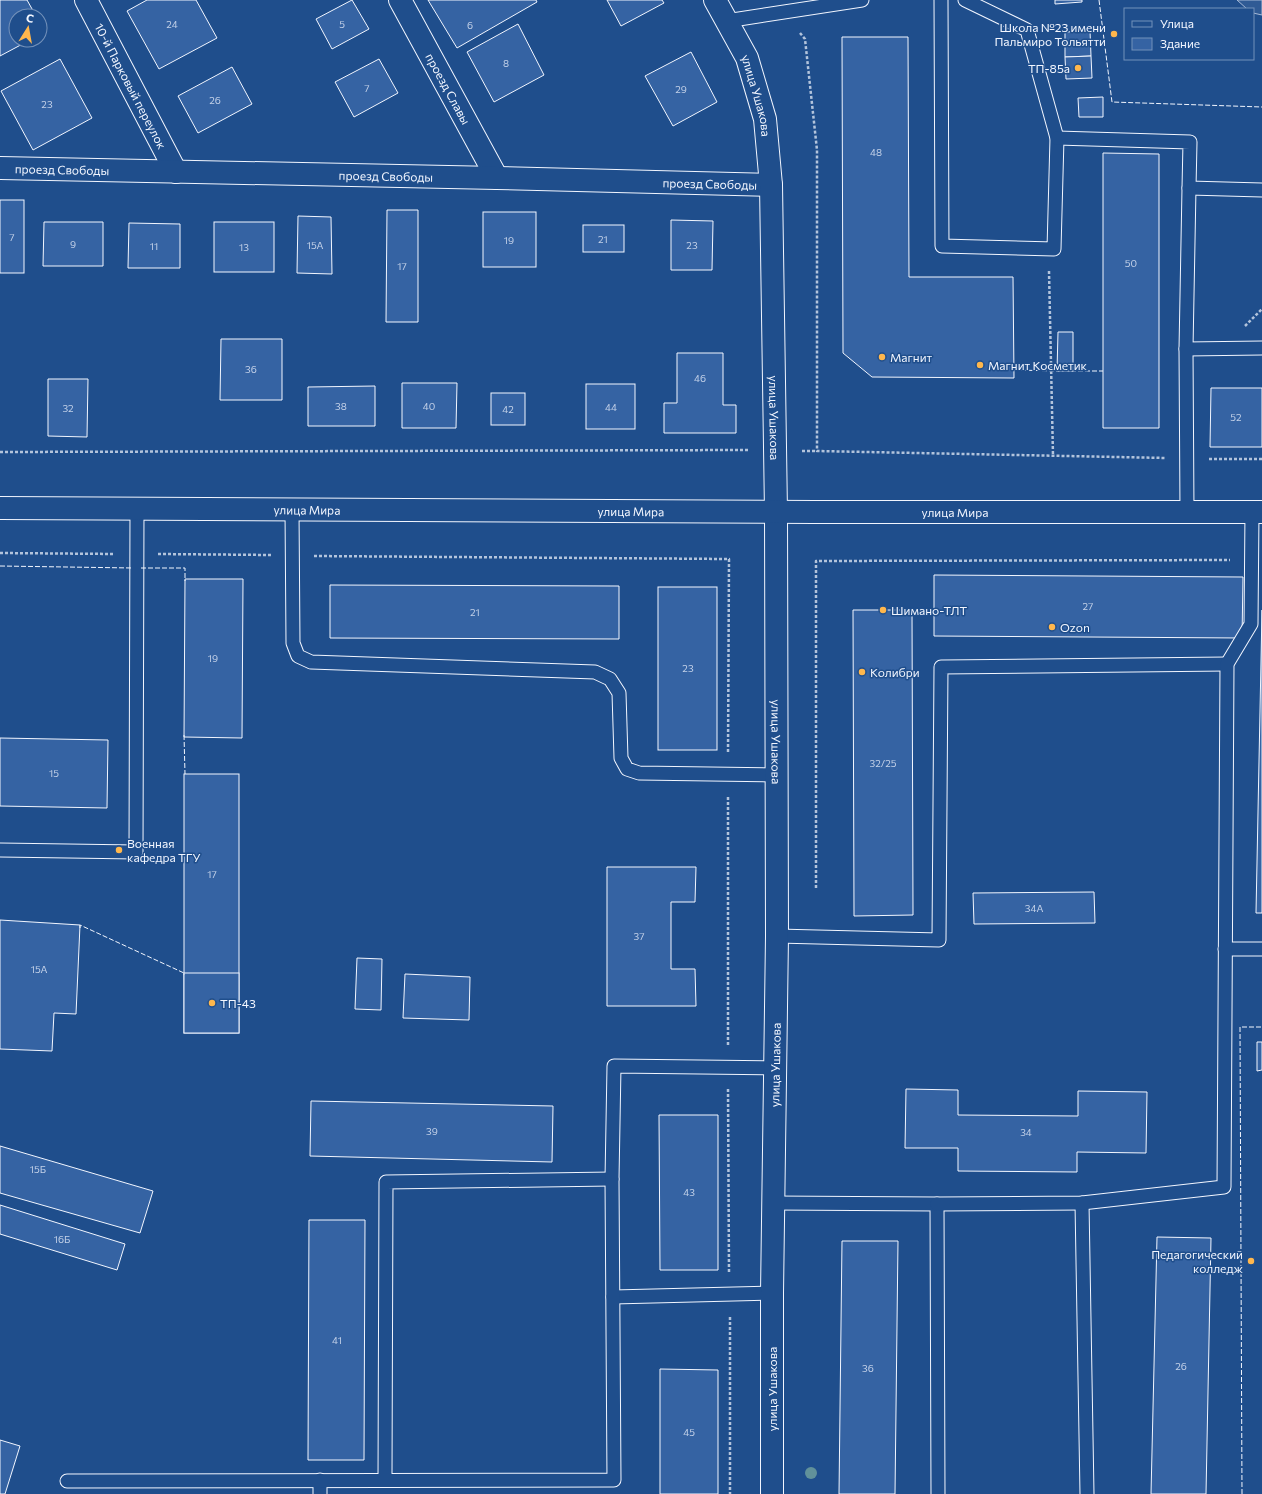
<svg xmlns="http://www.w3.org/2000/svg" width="1262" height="1494" viewBox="0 0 1262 1494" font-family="Commissioner,sans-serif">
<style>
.built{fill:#305b95;stroke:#a8bbd7}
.building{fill:#3563a3;stroke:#f2f6ff}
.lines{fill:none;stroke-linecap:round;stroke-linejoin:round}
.lane-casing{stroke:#f2f6ff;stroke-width:15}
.street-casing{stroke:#f2f6ff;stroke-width:24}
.secondary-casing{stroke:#f2f6ff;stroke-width:24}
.path{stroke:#b3c4dc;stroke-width:2.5;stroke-dasharray:3 2;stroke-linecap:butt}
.lane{stroke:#1f4e8c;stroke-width:13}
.street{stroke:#1f4e8c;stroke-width:22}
.secondary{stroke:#1f4e8c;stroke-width:22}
.fence{stroke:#f2f6ff;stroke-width:1;stroke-dasharray:5 2;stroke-linecap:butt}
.tree{fill:#61919a}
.poi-dot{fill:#ffb74d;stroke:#1f4e8c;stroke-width:1.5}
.labels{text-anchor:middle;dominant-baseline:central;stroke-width:3;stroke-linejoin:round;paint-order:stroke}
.number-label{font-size:10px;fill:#c3d1e8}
.poi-label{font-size:12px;fill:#f2f6ff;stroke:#1f4e8c;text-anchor:start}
.street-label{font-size:12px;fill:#f2f6ff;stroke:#1f4e8c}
</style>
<rect width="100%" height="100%" fill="#1f4e8c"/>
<path class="built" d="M1237 0H1262V15L1253 13V9H1247Z"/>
<g class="building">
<path d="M0 0H27L36 16H16V40H30L0 56Z"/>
<path d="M147 0H196L217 38 159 69 127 11Z"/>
<path d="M352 0 369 29 332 49 316 19Z"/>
<path d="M428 0H536L537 2 457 48Z"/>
<path d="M607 0H662L664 3 621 26Z"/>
<path d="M1055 0H1082V2L1055 4Z"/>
<path d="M40 24 44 32 40 34Z"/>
<path d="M518 24 544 75 494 102 467 52Z"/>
<path d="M1090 31 1091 56 1065 57V32Z"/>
<path d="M842 37H908L909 277H1013L1014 378 872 377 843 353Z"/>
<path d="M691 52 717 102 673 126 645 76Z"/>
<path d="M1091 56 1092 78 1066 79 1065 57Z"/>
<path d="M60 59 92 118 33 150 1 91Z"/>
<path d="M379 59 398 93 354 117 335 82Z"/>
<path d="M232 67 252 104 198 133 178 96Z"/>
<path d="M1103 97V117H1079L1078 98Z"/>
<path d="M1103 153 1159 154V428H1103Z"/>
<rect x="0" y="200" width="24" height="73"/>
<path d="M387 210H418V322H386Z"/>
<rect x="483" y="212" width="53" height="55"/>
<path d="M298 216 331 217 332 274 297 273Z"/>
<path d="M671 220 713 221 712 270H671Z"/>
<path d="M44 222H103V266H43Z"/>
<rect x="214" y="222" width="60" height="50"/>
<path d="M129 223 180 224V268H128Z"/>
<rect x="583" y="225" width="41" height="27"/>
<path d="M1058 332H1073V371H1057Z"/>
<path d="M221 339H282V400H220Z"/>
<path d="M677 353H723V405H736V433H664V403H677Z"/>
<path d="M48 379H88L87 437 48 436Z"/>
<path d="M402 383H457L456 428H402Z"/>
<rect x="586" y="384" width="49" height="45"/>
<path d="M375 386V426H308V387Z"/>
<path d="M1211 388H1262V447H1210Z"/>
<rect x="491" y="393" width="34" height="32"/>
<path d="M934 575 1243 577 1242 638 934 636Z"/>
<path d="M185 579H243L242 738 184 737Z"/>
<path d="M330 585 619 586V639L330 638Z"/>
<rect x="658" y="587" width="59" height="163"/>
<path d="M853 610H912L913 915 854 916Z"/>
<path d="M1262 610V913H1256Z"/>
<path d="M0 738 108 740 107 808 0 806Z"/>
<rect x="184" y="774" width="55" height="259"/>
<path d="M607 867H696L695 902H671V969H695L696 1006H607Z"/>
<path d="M1094 892 1095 923 974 924 973 893Z"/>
<path d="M0 920 80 925 76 1014 54 1013 52 1051 0 1049Z"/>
<path d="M357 958 382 959 381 1010 355 1009Z"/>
<rect x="184" y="973" width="55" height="60"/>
<path d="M405 974 470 977 469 1020 403 1018Z"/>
<path d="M1257 1042H1262V1070L1257 1071Z"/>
<path d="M906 1089 958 1090V1115L1078 1116V1091L1147 1092 1146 1153 1077 1152V1172L958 1171V1148H905Z"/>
<path d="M311 1101 553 1106 552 1162 310 1156Z"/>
<path d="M659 1115H718V1270H660Z"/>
<path d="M0 1146 153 1191 140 1233 0 1193Z"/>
<path d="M0 1205 125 1244 117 1270 0 1234Z"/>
<path d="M309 1220H365L364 1460H308Z"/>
<path d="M1157 1237 1211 1238 1206 1494H1151Z"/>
<path d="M842 1241H898L895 1494H839Z"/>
<path d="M660 1369 718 1370V1494H660Z"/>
<path d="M0 1440 20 1446 5 1494H0Z"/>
</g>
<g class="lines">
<g class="lane-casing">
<g id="lane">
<path d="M941 0 942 246 1054 249 1057 138 1027 30 965 0"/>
<path d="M726 21 862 0"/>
<path d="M1057 138 1190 142 1189 188 1262 190"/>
<path d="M1186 349 1262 348"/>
<path d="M292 510 293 643 298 656 311 662 595 672 610 679 619 693 621 758 627 769 639 773 777 775"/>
<path d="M1187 512 1186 349 1189 188"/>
<path d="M0 850 136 852 137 509"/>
<path d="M777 936 939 940 941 667 1227 664"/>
<path d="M1225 949H1262"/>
<path d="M773 1203 937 1204 938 1494"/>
<path d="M1082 1203 1087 1494"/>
<path d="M937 1204 1082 1203 1224 1187 1227 664 1251 624 1252 512"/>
<path d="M613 1297 772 1293"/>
<path d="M320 1480V1494"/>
<path d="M385 1480 386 1182 612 1179"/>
<path d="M67 1481 614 1480 612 1179 614 1066 775 1068"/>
</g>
</g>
<g class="street-casing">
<g id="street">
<path id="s1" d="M86 0 176 172"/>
<path id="s2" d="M400 0 497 178"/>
<path id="s3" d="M0 168 497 178 771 185"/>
</g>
</g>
<g class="secondary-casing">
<g id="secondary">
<path id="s4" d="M715 0 747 58 765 119 771 185 776 512 777 936 772 1293V1494"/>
<path id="s5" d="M0 508 816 512H1262"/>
</g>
</g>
<g class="path">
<path d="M800 33 805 39 817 150V451L1166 458"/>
<path d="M1049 271 1053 456"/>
<path d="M1245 326 1262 309"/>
<path d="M802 451H817"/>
<path d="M0 452 749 450"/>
<path d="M1209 459H1262"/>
<path d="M0 553 115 554"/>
<path d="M158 554 271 555"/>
<path d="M314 556 729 559 728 754"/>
<path d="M728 797V1046"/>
<path d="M816 888V561L1230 560"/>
<path d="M728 1089 729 1272"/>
<path d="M730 1317V1494"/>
</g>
<use href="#lane" class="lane"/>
<use href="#street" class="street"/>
<use href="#secondary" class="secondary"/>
<g class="fence">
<path d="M1099 0 1112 102 1262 107"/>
<path d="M1014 370 1059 371"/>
<path d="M1071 371H1103"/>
<path d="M0 566 133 568"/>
<path d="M141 568H185V581"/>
<path d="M184 735 185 774"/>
<path d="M80 928V925L184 973V975"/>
<path d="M1242 1494 1240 1027H1262"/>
</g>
</g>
<circle class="tree" cx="811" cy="1473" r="6"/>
<g class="poi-dot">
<circle cx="1114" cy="34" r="4"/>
<circle cx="1078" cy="68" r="4"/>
<circle cx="882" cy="357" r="4"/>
<circle cx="980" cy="365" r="4"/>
<circle cx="883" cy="610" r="4"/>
<circle cx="1052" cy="627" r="4"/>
<circle cx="862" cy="672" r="4"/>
<circle cx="119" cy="850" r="4"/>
<circle cx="212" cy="1003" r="4"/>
<circle cx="1251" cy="1261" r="4"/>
</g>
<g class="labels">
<g class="number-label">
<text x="172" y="24">24</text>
<text x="342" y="24">5</text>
<text x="470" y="25">6</text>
<text x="506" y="63">8</text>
<text x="367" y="88">7</text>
<text x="681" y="89">29</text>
<text x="215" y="100">26</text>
<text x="47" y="104">23</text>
<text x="876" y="152">48</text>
<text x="12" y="237">7</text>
<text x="603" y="239">21</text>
<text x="509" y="240">19</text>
<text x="73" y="244">9</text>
<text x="315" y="245">15А</text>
<text x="692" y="245">23</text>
<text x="154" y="246">11</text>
<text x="244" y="247">13</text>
<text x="1131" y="263">50</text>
<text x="402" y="266">17</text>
<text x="251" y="369">36</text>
<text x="700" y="378">46</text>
<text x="341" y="406">38</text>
<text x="429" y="406">40</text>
<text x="611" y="407">44</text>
<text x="68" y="408">32</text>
<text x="508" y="409">42</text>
<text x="1236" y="417">52</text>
<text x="1088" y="606">27</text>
<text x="475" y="612">21</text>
<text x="213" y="658">19</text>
<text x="688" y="668">23</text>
<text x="883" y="763">32/25</text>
<text x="54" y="773">15</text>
<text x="212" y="874">17</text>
<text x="1034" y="908">34А</text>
<text x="639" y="936">37</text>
<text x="39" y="969">15А</text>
<text x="432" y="1131">39</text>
<text x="1026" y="1132">34</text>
<text x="38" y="1169">15Б</text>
<text x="689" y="1192">43</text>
<text x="62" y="1239">16Б</text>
<text x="337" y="1340">41</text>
<text x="1181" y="1366">26</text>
<text x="868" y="1368">36</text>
<text x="689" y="1432">45</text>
</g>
<g class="poi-label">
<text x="1106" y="27" text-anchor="end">Школа №23 имени<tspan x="1106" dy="14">Пальмиро Тольятти</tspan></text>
<text x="1070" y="68" text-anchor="end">ТП-85а</text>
<text x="890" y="357">Магнит</text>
<text x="988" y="365">Магнит Косметик</text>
<text x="891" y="610">Шимано-ТЛТ</text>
<text x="1060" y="627">Ozon</text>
<text x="870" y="672">Колибри</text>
<text x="127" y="843">Военная<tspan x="127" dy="14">кафедра ТГУ</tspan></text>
<text x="220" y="1003">ТП-43</text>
<text x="1243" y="1254" text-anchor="end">Педагогический<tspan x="1243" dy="14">колледж</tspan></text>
</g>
<g class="street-label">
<text stroke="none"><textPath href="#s1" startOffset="97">10-й Парковый переулок</textPath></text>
<text stroke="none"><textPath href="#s2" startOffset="101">проезд Славы</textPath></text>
<text stroke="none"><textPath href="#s4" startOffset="105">улица Ушакова</textPath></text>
<text stroke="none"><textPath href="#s3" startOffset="62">проезд Свободы</textPath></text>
<text stroke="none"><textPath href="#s3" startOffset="386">проезд Свободы</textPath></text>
<text stroke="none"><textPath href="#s3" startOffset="710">проезд Свободы</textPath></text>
<text stroke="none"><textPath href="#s4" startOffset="429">улица Ушакова</textPath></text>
<text stroke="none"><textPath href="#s5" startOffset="307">улица Мира</textPath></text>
<text stroke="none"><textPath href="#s5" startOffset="631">улица Мира</textPath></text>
<text stroke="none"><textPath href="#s5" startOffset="955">улица Мира</textPath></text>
<text stroke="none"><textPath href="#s4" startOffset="753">улица Ушакова</textPath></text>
<text transform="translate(775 1065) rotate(-89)">улица Ушакова</text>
<text transform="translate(772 1389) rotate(-90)">улица Ушакова</text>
</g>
</g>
<rect x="1124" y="8" width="130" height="52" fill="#1f4e8c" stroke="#7391ba"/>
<rect x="1132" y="21" width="20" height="6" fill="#1f4e8c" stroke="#7391ba"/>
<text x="1160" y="28" font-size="12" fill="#f2f6ff">Улица</text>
<rect x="1132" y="38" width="20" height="12" fill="#3563a3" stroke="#7391ba"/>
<text x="1160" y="48" font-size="12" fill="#f2f6ff">Здание</text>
<g transform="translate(28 28) rotate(11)"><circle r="19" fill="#1f4e8c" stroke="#7391ba"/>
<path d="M0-3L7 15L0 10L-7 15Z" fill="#ffb74d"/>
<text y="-6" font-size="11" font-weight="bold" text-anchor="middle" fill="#f2f6ff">С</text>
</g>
</svg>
